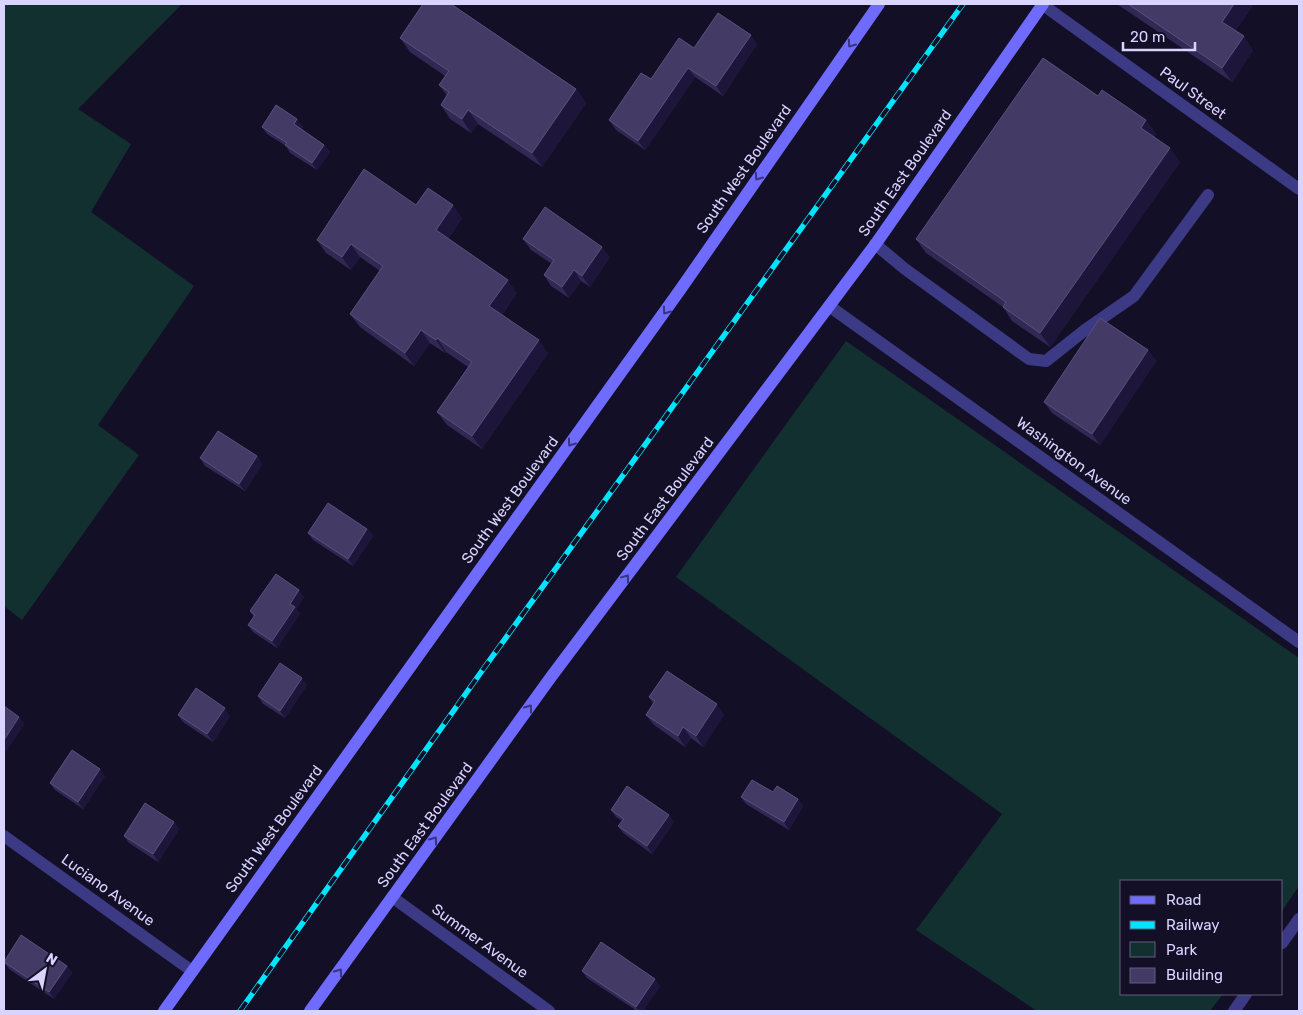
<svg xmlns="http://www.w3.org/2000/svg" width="1303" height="1015" viewBox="0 0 1303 1015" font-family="Rubik,sans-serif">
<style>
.green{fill:#12302f}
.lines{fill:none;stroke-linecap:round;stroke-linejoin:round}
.service{stroke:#3d3a85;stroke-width:12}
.minor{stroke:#3d3a85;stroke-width:12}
.secondary{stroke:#6f6bff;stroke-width:12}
.rail-casing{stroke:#00e5ff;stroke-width:5.5}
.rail{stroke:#130f26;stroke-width:4;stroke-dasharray:11;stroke-linecap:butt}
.wall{fill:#312854}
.shaded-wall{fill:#1d163a}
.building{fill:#433a66;stroke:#5a527e}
.oneway{stroke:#38347d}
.labels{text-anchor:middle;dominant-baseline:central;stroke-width:5;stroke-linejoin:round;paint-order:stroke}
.street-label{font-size:15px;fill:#d9d4ff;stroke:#130f26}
</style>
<rect width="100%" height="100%" fill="#130f26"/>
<g class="green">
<path d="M4 4H182L78 109 131 144 91 212 194 286 98 425 139 455 22 620 4 606Z"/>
<path d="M846 341 1299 658V886L1282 911V881H1122V994H1223L1210 1011H1037L916 930 1002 814 676 577Z"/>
</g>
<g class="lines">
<path class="service" d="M875 244 905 269 1029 359 1046 361 1085 330 1134 296 1208 195"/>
<g class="minor">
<path d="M1043 5 1299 189"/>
<path d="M829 306 1299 642"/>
<path d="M4 836 192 971"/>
<path d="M392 897 549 1011"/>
<path d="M1282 943 1299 919"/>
<path d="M1234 1011 1246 994"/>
</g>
<g class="secondary">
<path d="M164 1011 680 290 879 4"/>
<path d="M310 1011 551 677 877 242 1043 4"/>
</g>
<g class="rail-casing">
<path id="rail" d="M240 1011 484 668 963 4"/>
</g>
<use href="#rail" class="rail"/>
</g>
<g class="wall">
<path d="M1117 4H1254L1235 31 1253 50 1232 82Z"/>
<path d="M400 38 576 89 586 103 542 167 478 124 471 133 450 119 441 105 447 96 439 85 445 76 410 52Z"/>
<path d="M757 44 723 96 695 77 645 150 616 130 609 120 651 79 694 48Z"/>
<path d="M1098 96 1146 120 1156 134 1154 137 1180 162 1050 347 1012 321 1003 307 926 253 916 239Z"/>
<path d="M297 119 303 127 301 129 324 145 330 152 317 170 290 153 286 146 267 134 262 127Z"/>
<path d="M416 205 462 218 448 239 517 293 502 315 548 353 482 449 447 425 437 412 468 367 446 352 445 353 430 343 414 366 360 327 350 314 380 271 360 257 351 270 326 253 317 240Z"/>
<path d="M523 239 610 257 590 287 581 281 569 298 551 286 544 275 552 264 531 250Z"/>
<path d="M1148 350 1156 361 1100 445 1052 413 1044 402Z"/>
<path d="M257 456 262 464 245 491 205 466 200 458Z"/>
<path d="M367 529 373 536 353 566 313 540 308 533Z"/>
<path d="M304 597 296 609 300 614 277 648 253 632 248 625 254 617 250 611Z"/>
<path d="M307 685 285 718 263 704 258 696Z"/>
<path d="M649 697 724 715 703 747 691 738 685 747 654 725 646 715 653 704Z"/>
<path d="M178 715 230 716 213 742 183 722Z"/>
<path d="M105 776 83 809 55 790 50 783Z"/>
<path d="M773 792 798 799 803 806 789 830 746 804 741 797Z"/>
<path d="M611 810 674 822 652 854 623 833 618 826 622 821 616 817Z"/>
<path d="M174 822 179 829 158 862 129 843 124 836Z"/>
<path d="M4 962 67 966 72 973 54 999 9 969Z"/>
<path d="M582 971 660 986 643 1011H637L587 978Z"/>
</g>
<g class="shaded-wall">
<path d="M1234 4H1254L1232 36 1222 22Z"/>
<path d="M751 35 757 44 723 96 716 86Z"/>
<path d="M1244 36 1253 50 1232 82 1222 68Z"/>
<path d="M688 68 695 77 645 150 638 141Z"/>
<path d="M576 89 586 103 542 167 532 153Z"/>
<path d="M468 110 478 124 471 133 462 119Z"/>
<path d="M297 119 303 127 299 132 294 124Z"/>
<path d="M1146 120 1156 134 1151 142 1141 128Z"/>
<path d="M324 145 330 152 317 170 312 163Z"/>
<path d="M1170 148 1180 162 1050 347 1040 333Z"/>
<path d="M453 205 462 218 445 243 436 230Z"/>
<path d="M351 244 360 257 351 270 342 257Z"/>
<path d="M602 247 610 257 590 287 582 276Z"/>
<path d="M574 270 581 281 569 298 562 287Z"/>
<path d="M508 280 517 293 499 319 489 306Z"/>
<path d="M421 330 430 343 414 366 405 353Z"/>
<path d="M437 338 446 352 445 353 436 340Z"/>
<path d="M539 340 548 353 482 449 472 436Z"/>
<path d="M1148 350 1156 361 1100 445 1092 434Z"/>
<path d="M257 456 262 464 245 491 239 484Z"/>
<path d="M367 529 373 536 353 566 348 559Z"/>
<path d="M299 590 304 597 296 609 300 614 277 648 272 641 290 604Z"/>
<path d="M302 678 307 685 285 718 280 711Z"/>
<path d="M717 704 724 715 703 747 696 736Z"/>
<path d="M225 708 230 716 213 742 207 734Z"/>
<path d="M19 717 25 724 6 752 4 749V740Z"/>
<path d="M683 727 691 738 685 747 678 736Z"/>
<path d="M100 769 105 776 83 809 78 802Z"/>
<path d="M798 799 803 806 789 830 784 822Z"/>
<path d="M669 815 674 822 652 854 647 846Z"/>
<path d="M174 822 179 829 158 862 153 854Z"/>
<path d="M67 966 72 973 54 999 49 992Z"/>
<path d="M655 979 660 986 643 1011H639L636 1007Z"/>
</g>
<g class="building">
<path d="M423 4H451L576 89 532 153 468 110 462 119 441 105 449 92 439 85 449 71 400 38Z"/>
<path d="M1128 4H1234L1222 22 1244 36 1222 68Z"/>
<path d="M718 13 751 35 716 86 688 68 638 141 609 120 641 73 651 79 679 38 694 48Z"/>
<path d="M1043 58 1098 96 1102 90 1146 120 1141 128 1170 148 1040 333 1003 307 1006 302 916 239Z"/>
<path d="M276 105 297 119 294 124 324 145 312 163 285 145 287 143 262 127Z"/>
<path d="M364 169 416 205 428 188 453 205 436 230 508 280 489 306 539 340 472 436 437 412 472 362 437 338 436 340 421 330 405 353 350 314 383 266 351 244 342 257 317 240Z"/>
<path d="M545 207 602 247 582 276 574 270 562 287 544 275 554 260 523 239Z"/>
<path d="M1100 318 1148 350 1092 434 1044 402Z"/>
<path d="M218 431 257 456 239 484 200 458Z"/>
<path d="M328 503 367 529 348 559 308 533Z"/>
<path d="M276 574 299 590 290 604 295 607 272 641 248 625 255 615 250 611Z"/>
<path d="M280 663 302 678 280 711 258 696Z"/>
<path d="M667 671 717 704 696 736 683 727 678 736 646 715 655 701 649 697Z"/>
<path d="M196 688 225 708 207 734 178 715Z"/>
<path d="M4 706 19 717 4 740Z"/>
<path d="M72 750 100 769 78 802 50 783Z"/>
<path d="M752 780 773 792 777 786 798 799 784 822 741 797Z"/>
<path d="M627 786 669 815 647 846 618 826 624 819 611 810Z"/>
<path d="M145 803 174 822 153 854 124 836Z"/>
<path d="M21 935 67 966 49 992 4 962Z"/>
<path d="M601 942 655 979 636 1007 582 971Z"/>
</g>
<defs><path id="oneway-chevron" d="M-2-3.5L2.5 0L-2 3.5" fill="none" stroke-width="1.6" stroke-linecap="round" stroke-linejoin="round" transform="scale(1.25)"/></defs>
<g class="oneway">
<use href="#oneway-chevron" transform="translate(851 44) rotate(125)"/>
<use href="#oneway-chevron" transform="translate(758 177) rotate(125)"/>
<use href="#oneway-chevron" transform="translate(666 311) rotate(126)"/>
<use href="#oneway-chevron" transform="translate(571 443) rotate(126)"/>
<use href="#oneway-chevron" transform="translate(626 578) rotate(-53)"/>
<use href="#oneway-chevron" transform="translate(529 708) rotate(-54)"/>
<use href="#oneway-chevron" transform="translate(434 840) rotate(-54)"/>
<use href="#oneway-chevron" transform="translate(339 972) rotate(-54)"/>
</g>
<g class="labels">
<g class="street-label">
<text transform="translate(1193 93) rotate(36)">Paul Street</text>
<text transform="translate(744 169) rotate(-55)">South West Boulevard</text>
<text transform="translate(905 173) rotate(-55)">South East Boulevard</text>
<text transform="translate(1074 461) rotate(36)">Washington Avenue</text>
<text transform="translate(665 499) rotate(-53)">South East Boulevard</text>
<text transform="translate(510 500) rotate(-54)">South West Boulevard</text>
<text transform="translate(425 825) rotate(-54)">South East Boulevard</text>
<text transform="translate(274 829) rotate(-54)">South West Boulevard</text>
<text transform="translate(108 890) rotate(36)">Luciano Avenue</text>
<text transform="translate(480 941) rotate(36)">Summer Avenue</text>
</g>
</g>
<rect width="1303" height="1015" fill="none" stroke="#d9d4ff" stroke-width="10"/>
<rect x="1120" y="880" width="162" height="115" fill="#130f26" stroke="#625e7d"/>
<rect x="1130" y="896" width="25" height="8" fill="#6f6bff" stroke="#625e7d"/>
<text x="1166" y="905" font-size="15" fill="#d9d4ff">Road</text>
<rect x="1130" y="921" width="25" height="8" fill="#00e5ff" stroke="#625e7d"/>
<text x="1166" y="930" font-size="15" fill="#d9d4ff">Railway</text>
<rect x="1130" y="942" width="25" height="15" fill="#12302f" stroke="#625e7d"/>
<text x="1166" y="955" font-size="15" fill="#d9d4ff">Park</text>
<rect x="1130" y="968" width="25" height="15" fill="#433a66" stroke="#625e7d"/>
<text x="1166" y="980" font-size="15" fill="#d9d4ff">Building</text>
<g transform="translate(45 970) rotate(32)" stroke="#130f26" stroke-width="4" paint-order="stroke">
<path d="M0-4L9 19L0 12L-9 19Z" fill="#d9d4ff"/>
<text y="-8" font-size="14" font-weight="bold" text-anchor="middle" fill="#d9d4ff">N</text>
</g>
<path d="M1123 42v8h72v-8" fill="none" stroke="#d9d4ff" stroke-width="2.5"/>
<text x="1130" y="42" font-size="15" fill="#d9d4ff" stroke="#130f26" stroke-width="4" paint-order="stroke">20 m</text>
</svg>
